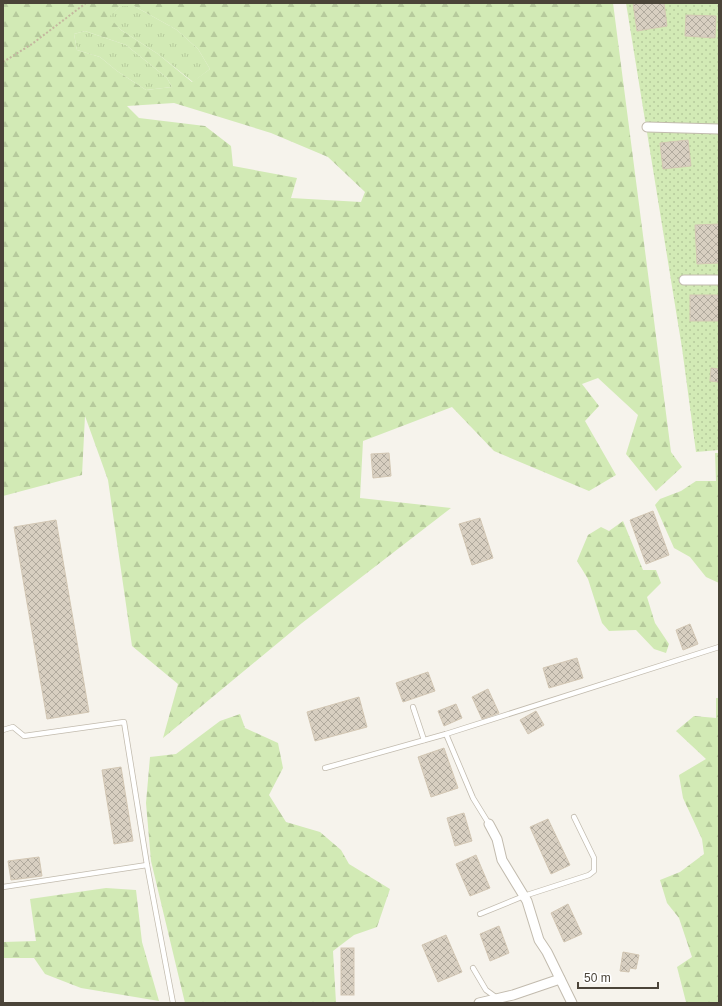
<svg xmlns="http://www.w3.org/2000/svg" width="722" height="1006" viewBox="0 0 722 1006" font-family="Arial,sans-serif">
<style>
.grass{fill:url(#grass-tufts)}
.forest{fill:url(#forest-firs);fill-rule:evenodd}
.garden{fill:url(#garden-dots)}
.building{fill:url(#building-cross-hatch);stroke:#d3c7b4}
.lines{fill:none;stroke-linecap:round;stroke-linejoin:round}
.lane-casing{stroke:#c2bbae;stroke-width:6}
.street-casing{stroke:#c2bbae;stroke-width:11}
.path{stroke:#c4b79f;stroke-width:2;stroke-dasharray:2 2;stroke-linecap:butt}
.lane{stroke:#fff;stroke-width:4.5}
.street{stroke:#fff;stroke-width:9}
</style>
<defs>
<pattern id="grass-tufts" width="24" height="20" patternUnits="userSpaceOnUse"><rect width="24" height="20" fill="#d2eab5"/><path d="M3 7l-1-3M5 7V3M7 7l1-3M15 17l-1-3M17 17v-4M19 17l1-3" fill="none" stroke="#b6ca9c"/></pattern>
<pattern id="forest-firs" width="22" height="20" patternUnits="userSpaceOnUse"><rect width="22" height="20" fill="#d2eab5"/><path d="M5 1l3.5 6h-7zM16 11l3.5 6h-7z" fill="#b6ca9c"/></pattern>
<pattern id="garden-dots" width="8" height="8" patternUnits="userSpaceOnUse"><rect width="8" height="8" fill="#d2eab5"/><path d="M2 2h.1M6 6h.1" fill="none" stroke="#b6ca9c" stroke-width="1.8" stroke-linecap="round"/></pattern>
<pattern id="building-cross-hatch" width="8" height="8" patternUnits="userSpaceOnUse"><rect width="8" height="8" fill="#d8cfc1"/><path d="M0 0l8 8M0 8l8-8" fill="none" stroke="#b1aa9e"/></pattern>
</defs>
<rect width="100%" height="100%" fill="#f6f3ec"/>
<g class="grass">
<path d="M120 6H134L177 30 198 49 210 69 193 82 158 54 121 30 108 17Z"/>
<path d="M85 31 126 45 167 78 172 87 146 90 117 71 100 57 77 50 74 34Z"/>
</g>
<g class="forest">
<path d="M3 3H613L671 452 682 467 656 491 626 454 638 415 598 378 582 384 599 406 585 421 616 475 589 491 494 451 452 407 363 441 360 498 451 508 302 623 163 738 178 684 132 646 108 480 85 416 82 475 3 496ZM120 6H134L177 30 198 49 210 69 192 82 158 54 121 30 109 17ZM85 31 126 45 167 78 172 87 146 90 117 71 100 57 77 50 74 34ZM174 103 271 133 328 157 365 192 361 202 291 198 297 178 233 166 231 146 205 126 139 118 127 106Z"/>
<path d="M715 453H719V583L706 577 690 557 674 548 655 505 660 499 681 491 696 481H716Z"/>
<path d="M623 521 643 570H656L661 583 647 597 655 623 669 644 666 653 654 649 636 630 609 631 602 623 588 579 577 561 588 535 601 527 609 531Z"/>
<path d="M716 698H719V1003H683L686 1002 677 967 692 957 679 918 667 903 660 880 680 872 704 854 702 839 683 798 679 775 706 759 676 731 694 716 716 718Z"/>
<path d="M240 714 245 728 278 743 283 768 269 795 286 822 320 832 341 850 349 864 390 889 377 927 354 935 333 951 336 1003H185L151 861 146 803 150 757 176 754 220 721Z"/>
<path d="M106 888 136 890 142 942 159 1001 81 988 45 974 34 958H3V942L36 941 30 899Z"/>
</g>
<path class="garden" d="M626 3H719V450L696 452 682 348Z"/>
<g class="building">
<path d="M633 3H664L667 26 637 31Z"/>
<path d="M686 15 716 16 715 38 685 36Z"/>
<path d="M688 140 691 166 663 169 660 143Z"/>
<path d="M719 224V263L697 264 695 225Z"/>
<rect x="690" y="295" width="29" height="26"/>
<path d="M711 368 719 369V382L710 381Z"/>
<path d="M389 453 391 476 373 478 371 454Z"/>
<path d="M653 511 669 555 646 564 630 520Z"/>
<path d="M480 518 493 558 472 565 459 524Z"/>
<path d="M56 520 89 712 47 719 14 527Z"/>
<path d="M690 624 698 644 683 650 676 630Z"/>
<path d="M577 658 583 678 549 688 543 668Z"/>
<path d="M428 672 435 691 403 702 396 683Z"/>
<path d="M488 689 499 713 482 719 472 697Z"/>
<path d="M359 697 367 727 315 741 307 712Z"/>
<path d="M456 704 462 718 444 726 438 711Z"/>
<path d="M536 711 544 725 528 734 520 720Z"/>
<path d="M444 748 458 788 431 797 418 757Z"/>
<path d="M121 767 133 841 114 844 102 770Z"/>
<path d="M464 813 472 841 455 846 447 818Z"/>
<path d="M548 819 570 865 551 874 530 827Z"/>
<path d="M476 855 490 888 470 896 456 864Z"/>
<path d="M39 857 42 876 11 880 8 861Z"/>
<path d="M568 904 582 934 564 942 551 913Z"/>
<path d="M499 926 509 953 490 961 480 934Z"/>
<path d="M446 935 462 972 438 982 422 945Z"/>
<rect x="341" y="948" width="13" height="47"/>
<path d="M623 952 639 955 636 969 630 968 629 972 620 971Z"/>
</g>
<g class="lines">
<g class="lane-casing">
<g id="lane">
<path d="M413 707 424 740"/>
<path d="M3 730 13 727 24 736 124 722 147 865 173 1003"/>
<path d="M325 768 446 734"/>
<path d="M489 824 473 798 446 734 719 647"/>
<path d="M3 887 147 865"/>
<path d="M480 914 524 896 589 875 594 871V858L574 817"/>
<path d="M473 968 486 990 497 998"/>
</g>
</g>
<g class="street-casing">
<g id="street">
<path d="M647 127 719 129"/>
<path d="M684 280H719"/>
<path d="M489 824 497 839 502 860 527 901 539 940 547 952 572 1003"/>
<path d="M479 1003 513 995 560 979"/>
</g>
</g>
<path class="path" d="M3 62 32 44 86 3"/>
<use href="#lane" class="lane"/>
<use href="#street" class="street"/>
</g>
<rect width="722" height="1006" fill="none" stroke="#4b4439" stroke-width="8"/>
<path d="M578 982v6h80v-6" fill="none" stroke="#4b4439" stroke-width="2"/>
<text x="584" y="982" font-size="12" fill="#4b4439" stroke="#ffffff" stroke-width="3" paint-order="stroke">50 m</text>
</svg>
